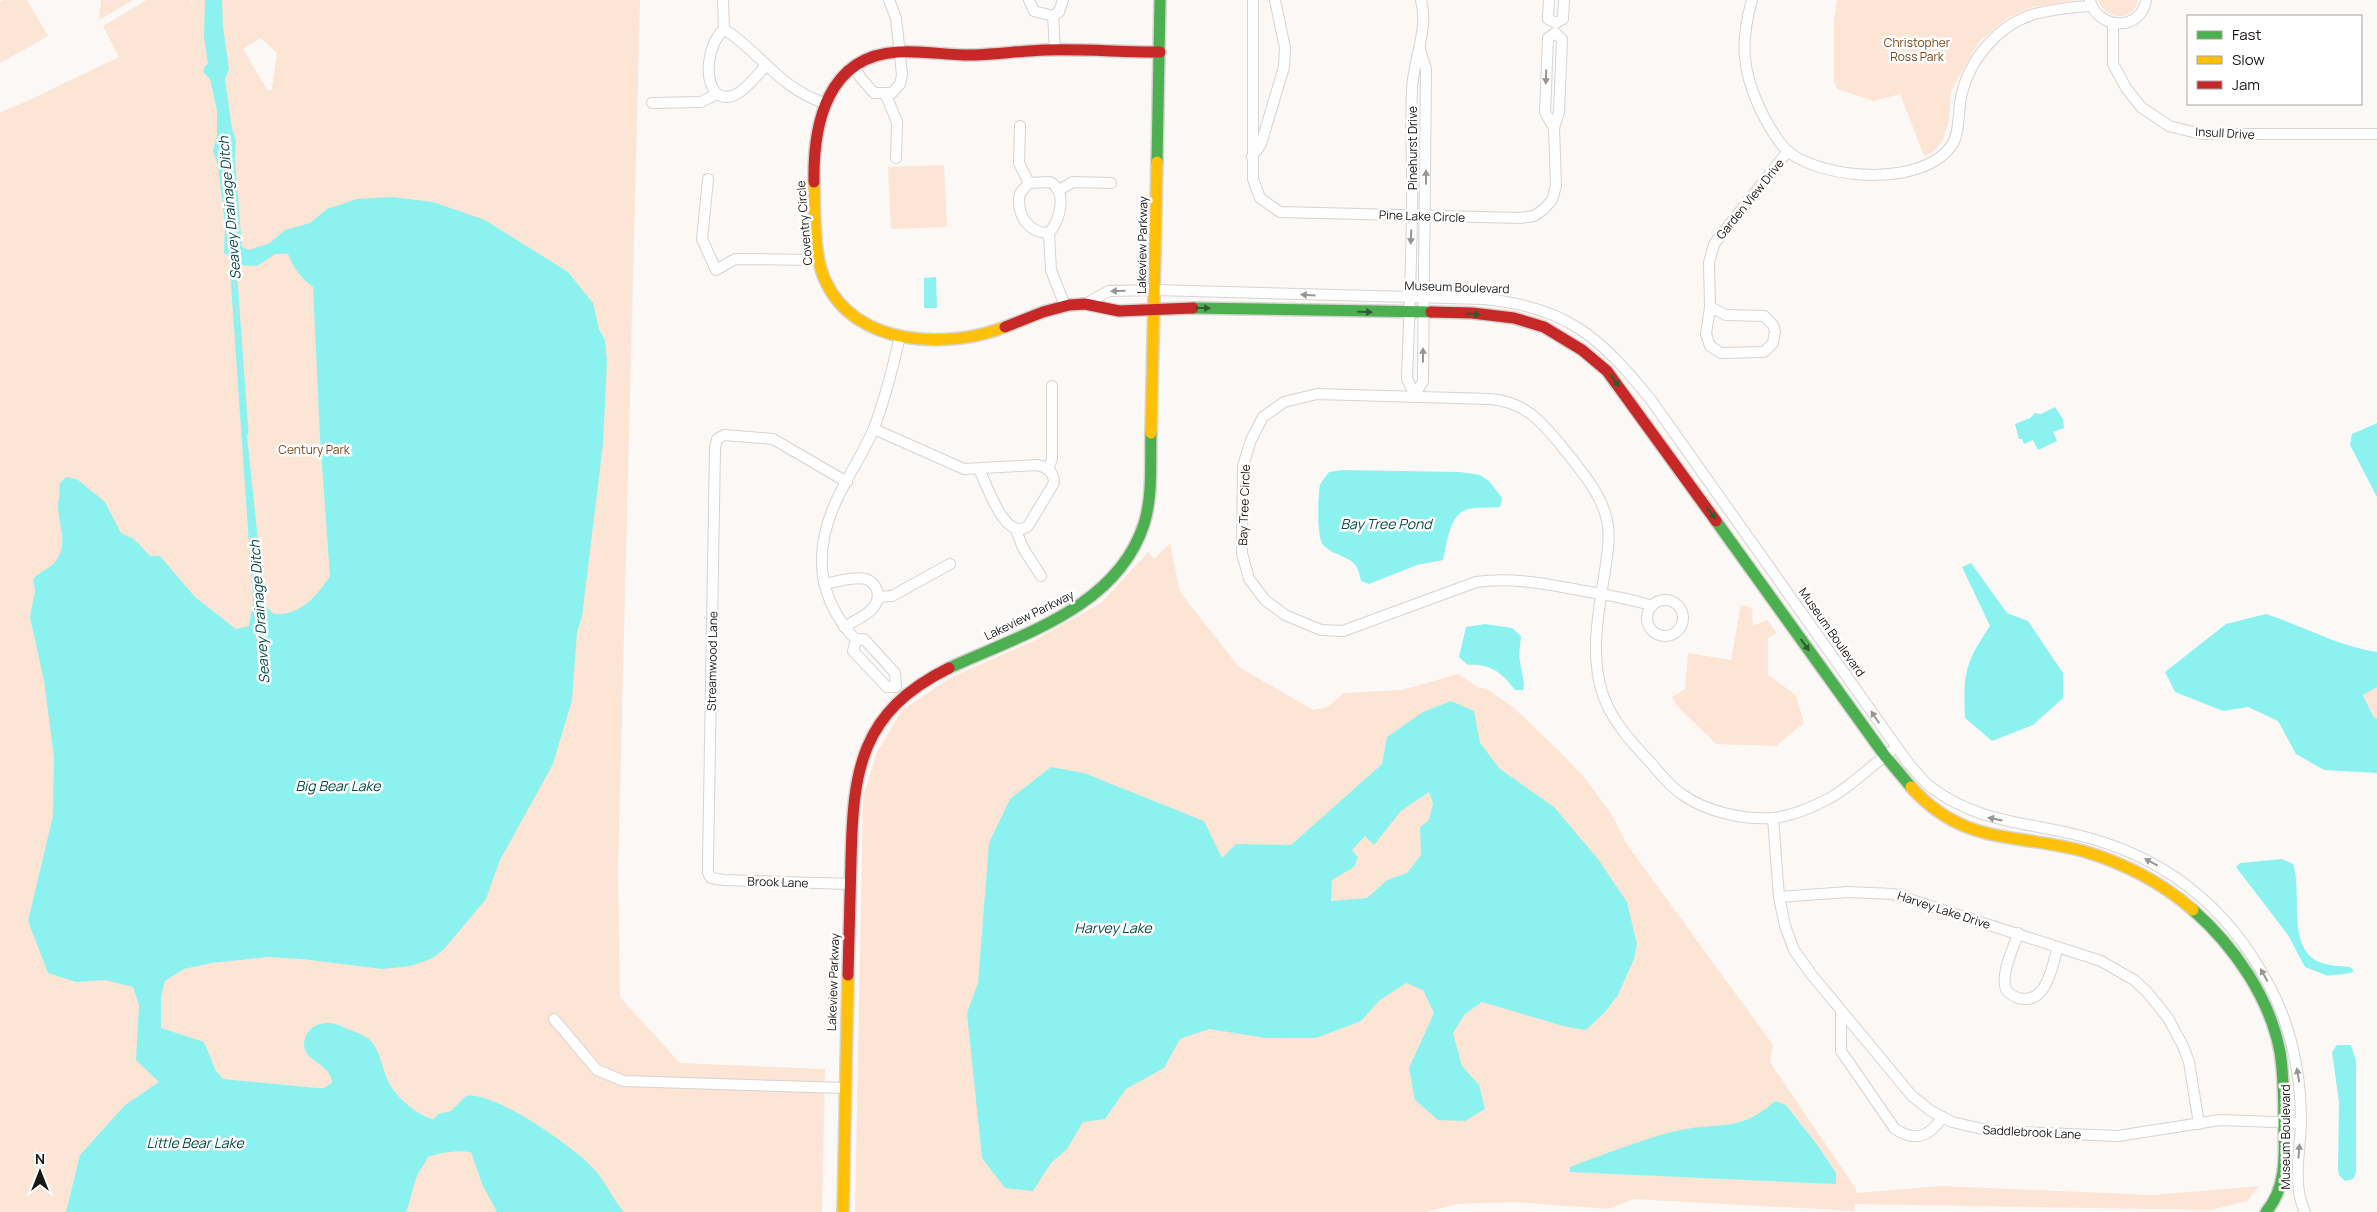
<svg xmlns="http://www.w3.org/2000/svg" width="2377" height="1212" viewBox="0 0 2377 1212" font-family="Manrope,sans-serif">
<style>
.green{fill:#fde5d5;fill-rule:evenodd}
.water{fill:#8cf2ef;fill-rule:evenodd}
.lines{fill:none;stroke-linecap:round;stroke-linejoin:round}
.stream{stroke:#8cf2ef;stroke-width:3}
.street-casing{stroke:#d6d3d1;stroke-width:12}
.fast-casing{stroke:#d6d3d1;stroke-width:14}
.slow-casing{stroke:#d6d3d1;stroke-width:14}
.jam-casing{stroke:#d6d3d1;stroke-width:14}
.street{stroke:#fefefe;stroke-width:10}
.fast{stroke:#4caf50;stroke-width:11}
.slow{stroke:#ffc107;stroke-width:11}
.jam{stroke:#c62828;stroke-width:11}
.oneway{fill:#979695}
.oneway2{fill:#305b2f}
.labels{text-anchor:middle;dominant-baseline:central;stroke-width:5;stroke-linejoin:round;paint-order:stroke}
.park-label{font-size:12px;fill:#7a4518;stroke:#fff}
.street-label{font-size:12px;fill:#1a1614;stroke:#fff}
.water-label{font-size:14px;font-style:italic;fill:#054a49;stroke:#fff}
</style>
<rect width="100%" height="100%" fill="#fbf8f6"/>
<g class="green">
<path d="M4 0H27L48 36 0 63V2Z"/>
<path d="M101 0H133L99 20Z"/>
<path d="M147 0H191L193 10 192 0H640L618 871 620 997 680 1063 825 1069 822 1212H0V112L23 103 119 57 103 26ZM261 38 277 53 272 89 268 91 243 49Z"/>
<path d="M1837 0H2078L2032 7 2007 18 1979 42 1951 91 1949 121 1942 142 1932 153 1924 156 1900 94 1874 101 1837 89 1834 81V20Z"/>
<path d="M2098 0H2138C2133 23 2105 20 2098 0Z"/>
<path d="M944 165 947 227 891 229 888 167Z"/>
<path d="M1170 543 1180 592 1239 667 1313 710 1328 707 1343 693 1402 690 1458 674 1477 687 1487 689 1513 707 1564 756 1585 778 1612 815 1626 843 1773 1045 1770 1062 1856 1189V1193L1943 1186 2152 1195 2259 1186 2247 1201 2211 1210 1855 1204 1854 1211 1634 1199 1608 1209 1514 1202 1458 1204 1425 1212H855L863 798 877 752 902 710 952 677 1035 640 1101 603 1148 552 1154 559Z"/>
<path d="M1741 605 1752 608 1753 626 1767 620 1777 633 1768 638V675L1796 695 1804 723 1776 746 1716 744 1677 706 1672 697 1685 689 1688 653 1731 660Z"/>
<path d="M2375 687H2377V719L2373 716 2363 694Z"/>
</g>
<g class="water">
<path d="M205 0H222L223 27 229 69 225 79 232 129 236 140 235 159 242 247 249 250 270 243 285 230 310 223 327 209 357 199 392 197 433 202 485 220 568 272 593 303 599 329 605 340 607 361 603 444 582 617 577 632 572 700 553 764 500 860 486 899 445 948 433 958 411 966 382 969 302 959 268 957 212 963 184 969 165 981 161 997V1028L204 1042 216 1071 223 1079 317 1088H324L332 1083C332 1064 304 1062 304 1044 304 1037 309 1029 315 1026 326 1021 335 1023 345 1028 353 1031 366 1035 372 1042 381 1054 382 1068 388 1081 394 1095 418 1117 434 1119L438 1114 451 1111 466 1096C493 1090 574 1147 593 1168 606 1181 612 1199 624 1212H497L482 1184 471 1152C455 1150 442 1152 428 1157 425 1164 420 1169 417 1176 413 1185 411 1200 406 1212H66L80 1155 125 1105 159 1082 136 1060 139 1005 133 987 105 980 76 982 48 973 28 921 53 816 54 757 44 681 30 617 35 591 33 579C39 572 49 569 55 562 69 544 59 527 58 507 58 499 61 492 59 484L66 477 77 479 105 502 121 533 134 539 150 556H160L195 597 236 629 249 626 253 601 229 256 224 253 225 224 218 165 213 151 217 135V110L210 79 203 72 205 66 208 64 204 37ZM275 254H288C294 269 301 278 313 287L320 437 330 576C317 596 300 616 274 614L267 607 264 598 244 407 234 278 235 271 239 265 257 266Z"/>
<path d="M936 277 937 308H924V278Z"/>
<path d="M2055 407 2063 419 2064 428 2053 432 2057 441 2038 450 2033 440 2024 444 2022 439H2019L2015 424 2030 418 2035 413 2041 414Z"/>
<path d="M2377 423V497L2350 445 2352 434Z"/>
<path d="M1342 470 1460 472 1480 475 1490 482 1502 498 1500 507C1490 508 1478 507 1468 509 1449 514 1447 544 1443 560L1417 565 1369 584 1361 581C1357 553 1341 561 1324 546 1316 539 1318 496 1320 485 1322 481 1326 476 1329 472Z"/>
<path d="M1971 563 2007 613 2028 621 2063 673V698L2033 725 1992 741 1965 718C1963 673 1965 663 1990 626L1962 567Z"/>
<path d="M2266 614C2303 626 2338 646 2377 652V687L2363 695 2373 716 2377 719V773L2324 770 2296 754 2278 721 2248 707 2223 711 2175 692 2165 672 2226 624Z"/>
<path d="M1485 624 1512 628 1521 636 1519 656 1524 684 1523 690H1515C1503 673 1489 663 1468 665L1459 657 1466 627Z"/>
<path d="M1451 701 1474 711 1480 743 1500 769 1554 807 1598 859 1627 902 1637 944 1634 959 1618 995 1605 1012 1586 1030 1563 1026 1482 1002 1465 1014 1453 1033 1462 1066 1479 1085 1485 1109 1465 1121 1438 1120 1415 1100 1409 1068 1434 1013 1423 990 1406 983 1380 1000 1361 1021 1316 1038H1266L1209 1029 1180 1039 1164 1068 1126 1089 1105 1119 1083 1122 1067 1149 1051 1163 1033 1191 1005 1188 982 1158 967 1013 978 983 989 843 1010 799 1051 767 1084 773 1204 821 1222 858 1236 844 1291 845 1382 764 1387 737 1423 712ZM1429 792 1433 803 1429 820 1420 827 1421 855 1407 873 1387 880 1367 898 1331 901 1332 880 1354 867 1358 857 1352 850 1365 836 1374 845 1401 811Z"/>
<path d="M2282 859 2293 864C2303 893 2286 947 2319 962 2328 966 2341 966 2350 967L2354 971C2346 976 2337 973 2328 976L2305 967 2288 935 2236 867 2240 863Z"/>
<path d="M2337 1045H2351L2356 1061V1173L2353 1179 2345 1181 2339 1175 2338 1169 2339 1102 2332 1052Z"/>
<path d="M1775 1101 1786 1105 1818 1146 1836 1173V1184L1570 1172V1167C1605 1154 1640 1140 1676 1131 1717 1121 1739 1134 1775 1101Z"/>
</g>
<g class="lines">
<path class="stream" d="M235 267 247 433"/>
<g class="street-casing">
<g id="street">
<path d="M1029 0 1034 11 1053 16 1059 12 1063 0"/>
<path d="M1253 0V179L1260 198 1280 212 1520 218 1534 216 1544 209 1552 200 1556 186 1554 128 1559 112 1562 39 1555 33"/>
<path d="M1549 0 1548 19 1556 23"/>
<path d="M1752 0C1740 42 1742 70 1760 109 1767 123 1778 144 1790 153 1827 180 1923 187 1952 145 1960 132 1958 112 1961 97 1969 59 2000 22 2039 13 2056 9 2074 7 2091 6"/>
<path d="M2090 0C2097 30 2141 32 2146 0"/>
<path d="M1053 16 1055 50"/>
<path d="M1556 23 1563 19 1564 0"/>
<path d="M2113 24V64L2126 88 2141 107 2169 126 2201 134H2377"/>
<path d="M724 29C761 53 778 87 824 103"/>
<path d="M855 67 860 77 874 93H892L900 84 902 75 896 18 889 0"/>
<path d="M717 94C702 78 709 43 724 29L723 0"/>
<path d="M886 95 897 122 896 158"/>
<path d="M652 103 701 102 717 94C736 106 753 78 766 66"/>
<path d="M1020 126 1019 163 1029 183"/>
<path d="M1554 128 1545 112 1548 38 1555 33"/>
<path d="M1252 157 1261 144 1284 67 1285 48 1275 0"/>
<path d="M708 179 702 239 716 270 735 259 819 260"/>
<path d="M1059 190 1073 182 1111 183"/>
<path d="M1049 233C1027 233 1016 213 1020 193L1029 183 1050 182C1068 192 1060 220 1049 233L1051 270 1065 306"/>
<path d="M1085 304 1109 291 1155 290 1484 299C1567 307 1600 337 1651 400L1908 763C1916 771 1923 782 1932 788 1976 821 2022 822 2073 834 2162 854 2227 905 2269 985 2292 1028 2301 1074 2301 1123 2300 1153 2292 1184 2305 1212"/>
<path d="M1710 307 1726 315 1764 316 1773 325 1775 331 1773 343 1764 352 1721 353 1710 346 1706 334 1710 307 1709 263 1714 244 1788 151"/>
<path d="M1415 395 1407 379C1409 325 1411 270 1412 215 1413 174 1410 132 1412 90 1413 59 1429 30 1421 0"/>
<path d="M1415 395 1423 381 1426 69 1420 49"/>
<path d="M874 429 964 469 1037 465C1047 467 1054 472 1054 483L1028 526C1005 543 987 485 979 469"/>
<path d="M1048 469 1052 459V386"/>
<path d="M847 482 773 439 724 435 717 439 715 448 708 862V873L711 878 724 880 850 884"/>
<path d="M1016 530 1023 548 1041 576"/>
<path d="M824 584C836 582 854 576 866 579 872 581 875 585 877 590 883 610 857 619 844 627"/>
<path d="M878 597 892 596 950 564"/>
<circle cx="1665" cy="618" r="18"/>
<path d="M1652 606C1630 598 1606 595 1584 591 1547 584 1513 577 1476 582L1343 631 1321 630 1285 615 1265 600 1249 579 1242 553 1243 466 1251 440 1263 417 1284 402 1317 394 1490 399C1524 402 1539 419 1560 444 1576 465 1597 487 1605 513 1612 533 1607 556 1604 577 1598 614 1591 652 1601 689 1609 718 1631 742 1651 763 1660 774 1671 787 1683 795 1707 812 1744 820 1773 818 1792 816 1813 807 1830 798 1851 786 1870 767 1890 752"/>
<path d="M864 639 895 673 896 687H887L853 651 856 640Z"/>
<path d="M856 640C814 595 813 546 840 493 851 471 865 450 874 428 885 399 893 367 900 336"/>
<path d="M1773 818 1779 897 1785 926 1794 950 1811 974 1912 1096 1931 1111 1952 1122 1991 1131 2118 1136 2220 1120 2301 1123"/>
<path d="M1779 897 1848 892 1893 894 2101 961 2134 980 2147 992 2168 1018 2183 1046 2189 1062 2199 1124"/>
<path d="M2018 933C2014 948 2002 970 2005 986 2006 992 2013 996 2018 998 2047 1006 2052 966 2058 947"/>
<path d="M1841 1011V1051L1895 1129C1917 1143 1929 1136 1943 1117"/>
<path d="M554 1019 597 1070 624 1081 844 1088"/>
</g>
</g>
<g class="fast-casing">
<g id="fast">
<path d="M1157 162 1160 0"/>
<path d="M1193 308 1431 312"/>
<path d="M1716 521 1885 756 1911 787"/>
<path d="M949 668C1020 635 1117 608 1144 524 1153 495 1150 463 1151 433"/>
<path d="M2193 910C2234 946 2270 998 2280 1052 2284 1077 2284 1103 2284 1128 2285 1157 2286 1189 2266 1212"/>
</g>
</g>
<g class="slow-casing">
<g id="slow">
<path d="M814 182C815 210 813 255 825 280 854 346 946 350 1005 327"/>
<path d="M1151 433 1157 162"/>
<path d="M1911 787C1964 846 2015 833 2083 851 2124 863 2161 882 2193 910"/>
<path d="M843 1212 848 975"/>
</g>
</g>
<g class="jam-casing">
<g id="jam">
<path d="M814 182C813 124 827 56 898 52 924 50 949 56 974 55 998 54 1022 51 1046 50 1084 49 1122 52 1160 52"/>
<path d="M1431 312 1472 313 1514 318 1544 327 1582 350 1607 371 1716 521"/>
<path d="M1005 327 1043 312 1069 305 1085 304 1119 311 1193 308"/>
<path d="M848 975C849 937 850 899 851 861 853 770 860 712 949 668"/>
</g>
</g>
<use href="#street" class="street"/>
<use href="#fast" class="fast"/>
<use href="#slow" class="slow"/>
<use href="#jam" class="jam"/>
</g>
<defs><path id="oneway-solid" d="M-6-.8H1V-3.2L6.5 0L1 3.2V.8H-6Z" transform="scale(1.25)"/></defs>
<g class="oneway">
<use href="#oneway-solid" transform="translate(1546 77) rotate(92)"/>
<use href="#oneway-solid" transform="translate(1426 177) rotate(-90)"/>
<use href="#oneway-solid" transform="translate(1411 237) rotate(92)"/>
<use href="#oneway-solid" transform="translate(1118 291) rotate(178)"/>
<use href="#oneway-solid" transform="translate(1308 295) rotate(-177)"/>
<use href="#oneway-solid" transform="translate(1423 355) rotate(-90)"/>
<use href="#oneway-solid" transform="translate(1875 717) rotate(-124)"/>
<use href="#oneway-solid" transform="translate(1995 819) rotate(-169)"/>
<use href="#oneway-solid" transform="translate(2151 862) rotate(-152)"/>
<use href="#oneway-solid" transform="translate(2264 975) rotate(-119)"/>
<use href="#oneway-solid" transform="translate(2298 1075) rotate(-99)"/>
<use href="#oneway-solid" transform="translate(2299 1151) rotate(-86)"/>
</g>
<g class="oneway2">
<use href="#oneway-solid" transform="translate(1203 308) rotate(1)"/>
<use href="#oneway-solid" transform="translate(1365 312) rotate(1)"/>
<use href="#oneway-solid" transform="translate(1473 314) rotate(4)"/>
<use href="#oneway-solid" transform="translate(1615 381) rotate(52)"/>
<use href="#oneway-solid" transform="translate(1711 513) rotate(54)"/>
<use href="#oneway-solid" transform="translate(1805 645) rotate(54)"/>
</g>
<g class="labels">
<g class="park-label">
<text x="1917" y="42">Christopher<tspan x="1917" dy="14">Ross Park</tspan></text>
<text x="314" y="449">Century Park</text>
</g>
<g class="street-label">
<text transform="translate(2225 133) rotate(3)">Insull Drive</text>
<text transform="translate(1412 148) rotate(-90)">Pinehurst Drive</text>
<text transform="translate(1750 199) rotate(-51)">Garden View Drive</text>
<text transform="translate(1422 216) rotate(2)">Pine Lake Circle</text>
<text transform="translate(804 223) rotate(-95)">Coventry Circle</text>
<text transform="translate(1142 245) rotate(-89)">Lakeview Parkway</text>
<text transform="translate(1457 287) rotate(2)">Museum Boulevard</text>
<text transform="translate(1244 505) rotate(-88)">Bay Tree Circle</text>
<text transform="translate(1029 615) rotate(-26)">Lakeview Parkway</text>
<text transform="translate(1832 632) rotate(55)">Museum Boulevard</text>
<text transform="translate(712 661) rotate(-89)">Streamwood Lane</text>
<text transform="translate(778 882) rotate(2)">Brook Lane</text>
<text transform="translate(1944 910) rotate(18)">Harvey Lake Drive</text>
<text transform="translate(833 982) rotate(-88)">Lakeview Parkway</text>
<text transform="translate(2032 1132) rotate(3)">Saddlebrook Lane</text>
<text transform="translate(2285 1137) rotate(-90)">Museum Boulevard</text>
</g>
<g class="water-label">
<text transform="translate(229 208) rotate(-95)">Seavey Drainage Ditch</text>
<text x="1386" y="523">Bay Tree Pond</text>
<text transform="translate(259 612) rotate(-94)">Seavey Drainage Ditch</text>
<text x="338" y="785">Big Bear Lake</text>
<text x="1113" y="927">Harvey Lake</text>
<text x="195" y="1142">Little Bear Lake</text>
</g>
</g>
<rect x="2187" y="15" width="175" height="90" fill="#ffffff" stroke="#a3a2a1"/>
<rect x="2197" y="31" width="25" height="8" fill="#4caf50" stroke="#a3a2a1"/>
<text x="2232" y="40" font-size="15" fill="#1a1614">Fast</text>
<rect x="2197" y="56" width="25" height="8" fill="#ffc107" stroke="#a3a2a1"/>
<text x="2232" y="65" font-size="15" fill="#1a1614">Slow</text>
<rect x="2197" y="81" width="25" height="8" fill="#c62828" stroke="#a3a2a1"/>
<text x="2232" y="90" font-size="15" fill="#1a1614">Jam</text>
<g transform="translate(40 1172)" stroke="#ffffff" stroke-width="4" paint-order="stroke">
<path d="M0-4L9 19L0 12L-9 19Z" fill="#1a1614"/>
<text y="-8" font-size="14" font-weight="bold" text-anchor="middle" fill="#1a1614">N</text>
</g>
</svg>
